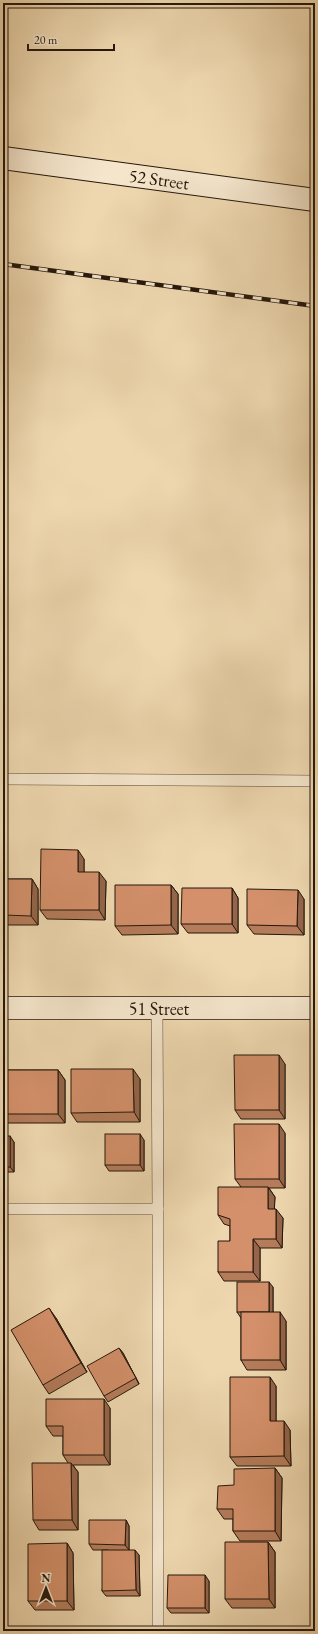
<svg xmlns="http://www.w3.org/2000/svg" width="318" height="1634" viewBox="0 0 318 1634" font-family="'EB Garamond',serif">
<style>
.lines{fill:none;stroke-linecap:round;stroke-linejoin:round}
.service-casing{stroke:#574734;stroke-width:12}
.minor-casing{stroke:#574734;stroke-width:24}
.secondary-casing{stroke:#25170b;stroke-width:24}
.service{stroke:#f4e5cb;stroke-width:11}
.minor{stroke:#f4e5cb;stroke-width:22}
.secondary{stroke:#f4e5cb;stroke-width:22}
.rail-casing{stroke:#25170b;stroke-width:4.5}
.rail{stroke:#f4e5cb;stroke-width:3;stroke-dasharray:9;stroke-linecap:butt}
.wall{fill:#b57c5b;stroke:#25170b}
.shaded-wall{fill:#94654a;stroke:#25170b}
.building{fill:#d3906a;stroke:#25170b}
.labels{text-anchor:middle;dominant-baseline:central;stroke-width:4;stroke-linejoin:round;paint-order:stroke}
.street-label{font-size:18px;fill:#25170b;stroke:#f4e5cb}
</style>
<rect width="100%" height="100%" fill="#eed7af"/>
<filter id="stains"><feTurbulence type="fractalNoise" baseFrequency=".005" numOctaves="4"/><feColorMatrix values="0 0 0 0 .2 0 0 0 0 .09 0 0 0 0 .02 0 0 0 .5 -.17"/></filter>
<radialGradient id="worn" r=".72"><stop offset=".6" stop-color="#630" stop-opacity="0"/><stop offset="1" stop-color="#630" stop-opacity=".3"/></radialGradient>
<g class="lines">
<g class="service-casing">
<g id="service">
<path d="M3 779 315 781"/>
<path d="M3 1209H158L157 1008"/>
<path d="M158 1209V1631"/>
</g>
</g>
<g class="minor-casing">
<path id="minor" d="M3 1008H315"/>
</g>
<g class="secondary-casing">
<path id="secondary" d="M3 158 315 200"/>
</g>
<use href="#service" class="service"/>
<use href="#minor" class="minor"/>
<use href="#secondary" class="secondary"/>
<g class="rail-casing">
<path id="rail" d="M3 264 315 306"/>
</g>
<use href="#rail" class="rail"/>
</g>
<g class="wall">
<path d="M84 859V872L106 881 105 920 47 919 40 910Z"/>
<path d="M3 879H32L38 889V925H3Z"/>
<path d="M171 885 178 894V934L122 935 115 926Z"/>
<path d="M232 888 238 898V933H188L181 924Z"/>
<path d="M304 899V935L254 934 247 925Z"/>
<path d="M285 1064V1119H241L235 1110Z"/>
<path d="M3 1070H58L65 1080V1123H3Z"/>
<path d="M140 1079V1122H77L71 1113Z"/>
<path d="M285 1133V1188H269L275 1197 274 1209 283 1218 282 1248H260V1281H224L218 1272 230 1241V1226L224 1224 218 1215 241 1187 235 1179Z"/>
<path d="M3 1136 14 1142V1172H3Z"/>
<path d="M144 1140V1171H109L105 1165Z"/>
<path d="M273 1287V1312L286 1321V1370H247L241 1360V1318L237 1312Z"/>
<path d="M56 1318 87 1372 49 1394 43 1385Z"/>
<path d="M119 1348 123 1353 139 1384 108 1402 104 1396Z"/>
<path d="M276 1386V1421L290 1430 291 1466H237L230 1457Z"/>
<path d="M110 1408V1465H73L78 1472V1530H39L33 1520 68 1463 63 1455V1436H53L46 1426Z"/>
<path d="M275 1468 282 1478 281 1541H240L233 1531V1519H224L217 1509 234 1485Z"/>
<path d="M126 1520 129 1526V1550L139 1555 140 1596H106L102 1591 108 1550H93L89 1544Z"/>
<path d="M268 1542 275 1552V1608H232L225 1599Z"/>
<path d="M67 1543 73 1553 74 1610H35L28 1601Z"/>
<path d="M209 1581V1613H171L167 1608Z"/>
</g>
<g class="shaded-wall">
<path d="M78 850 84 859V881L78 872Z"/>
<path d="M99 872 106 881 105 920 99 910Z"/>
<path d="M32 879 38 889V925L31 916Z"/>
<path d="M171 885 178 894V934L171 925Z"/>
<path d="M232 888 238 898V933L232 924Z"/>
<path d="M298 890 304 899V935L297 926Z"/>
<path d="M279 1055 285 1064V1119L279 1110Z"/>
<path d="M133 1069 140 1079V1122L134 1112Z"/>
<path d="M58 1070 65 1080V1123L58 1114Z"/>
<path d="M279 1124 285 1133V1188L279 1179Z"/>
<path d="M140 1134 144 1140V1171L140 1165Z"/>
<path d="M10 1136 14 1142V1172L10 1167Z"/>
<path d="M268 1187 275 1197 274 1218 268 1209Z"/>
<path d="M276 1209 283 1218 282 1248 276 1239Z"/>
<path d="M253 1239 260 1248V1281L253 1272Z"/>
<path d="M269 1282 273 1287V1318L269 1312Z"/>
<path d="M49 1308 56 1318 87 1372 81 1363Z"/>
<path d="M280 1312 286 1321V1370L280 1360Z"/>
<path d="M119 1348 123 1353 139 1384 136 1378Z"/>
<path d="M270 1377 276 1386V1430L270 1421Z"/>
<path d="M104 1399 110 1408V1465L104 1455Z"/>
<path d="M284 1421 290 1430 291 1466 284 1456Z"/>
<path d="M71 1463 78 1472V1530L72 1520Z"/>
<path d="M275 1468 282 1478 281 1541 275 1531Z"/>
<path d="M126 1520 129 1526V1550L125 1545Z"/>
<path d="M268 1542 275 1552V1608L269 1599Z"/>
<path d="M67 1543 73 1553 74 1610 67 1601Z"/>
<path d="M135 1550 139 1555 140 1596 136 1590Z"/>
<path d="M205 1575 209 1581V1613L205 1608Z"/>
</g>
<g class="building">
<path d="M41 849 78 850V872H99V910H40Z"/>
<path d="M3 879H32L31 916 3 915Z"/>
<path d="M115 885H171V925L115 926Z"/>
<path d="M182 888H232V924H181Z"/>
<path d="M247 889 298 890 297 926 247 925Z"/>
<path d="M234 1055H279V1110H235Z"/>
<path d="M71 1069H133L134 1112 71 1113Z"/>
<rect x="3" y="1070" width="55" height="44"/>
<path d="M234 1124H279V1179H235Z"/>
<rect x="105" y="1134" width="35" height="31"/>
<rect x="3" y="1136" width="7" height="31"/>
<path d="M218 1187H268V1209H276V1239H253V1272H218V1241H230V1219L218 1215Z"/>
<rect x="237" y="1282" width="32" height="30"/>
<path d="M49 1308 81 1363 43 1385 11 1330Z"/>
<rect x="241" y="1312" width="39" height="48"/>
<path d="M119 1348 136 1378 104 1396 87 1366Z"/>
<path d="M230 1377H270V1421H284V1456L230 1457Z"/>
<path d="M46 1399H104V1455H63V1426H46Z"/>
<path d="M32 1463H71L72 1520H33Z"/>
<path d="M275 1468V1531H233V1509H217L218 1486 234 1485V1469Z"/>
<path d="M89 1520H126L125 1545 89 1544Z"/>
<path d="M225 1542H268L269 1599H225Z"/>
<path d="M67 1543V1601H28V1544Z"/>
<path d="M102 1550H135L136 1590 102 1591Z"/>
<path d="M168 1575H205V1608H167Z"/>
</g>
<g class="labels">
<g class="street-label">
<text transform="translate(159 179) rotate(8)">52 Street</text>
<text x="159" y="1008">51 Street</text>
</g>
</g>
<rect width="318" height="1634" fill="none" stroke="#eed7af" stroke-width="16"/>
<rect x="4" y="4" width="310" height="1626" fill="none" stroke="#25170b" stroke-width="2"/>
<rect x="8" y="8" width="302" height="1618" fill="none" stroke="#25170b"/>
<g transform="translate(46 1588)" stroke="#f4e5cb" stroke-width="3" paint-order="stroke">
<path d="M0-3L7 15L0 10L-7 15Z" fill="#25170b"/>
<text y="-6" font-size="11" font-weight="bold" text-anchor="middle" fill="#25170b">N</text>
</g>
<path d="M28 44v6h86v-6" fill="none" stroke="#25170b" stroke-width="2"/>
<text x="34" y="44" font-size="12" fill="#25170b" stroke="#f4e5cb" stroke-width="3" paint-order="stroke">20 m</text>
<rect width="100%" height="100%" filter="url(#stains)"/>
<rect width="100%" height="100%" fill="url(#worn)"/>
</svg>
